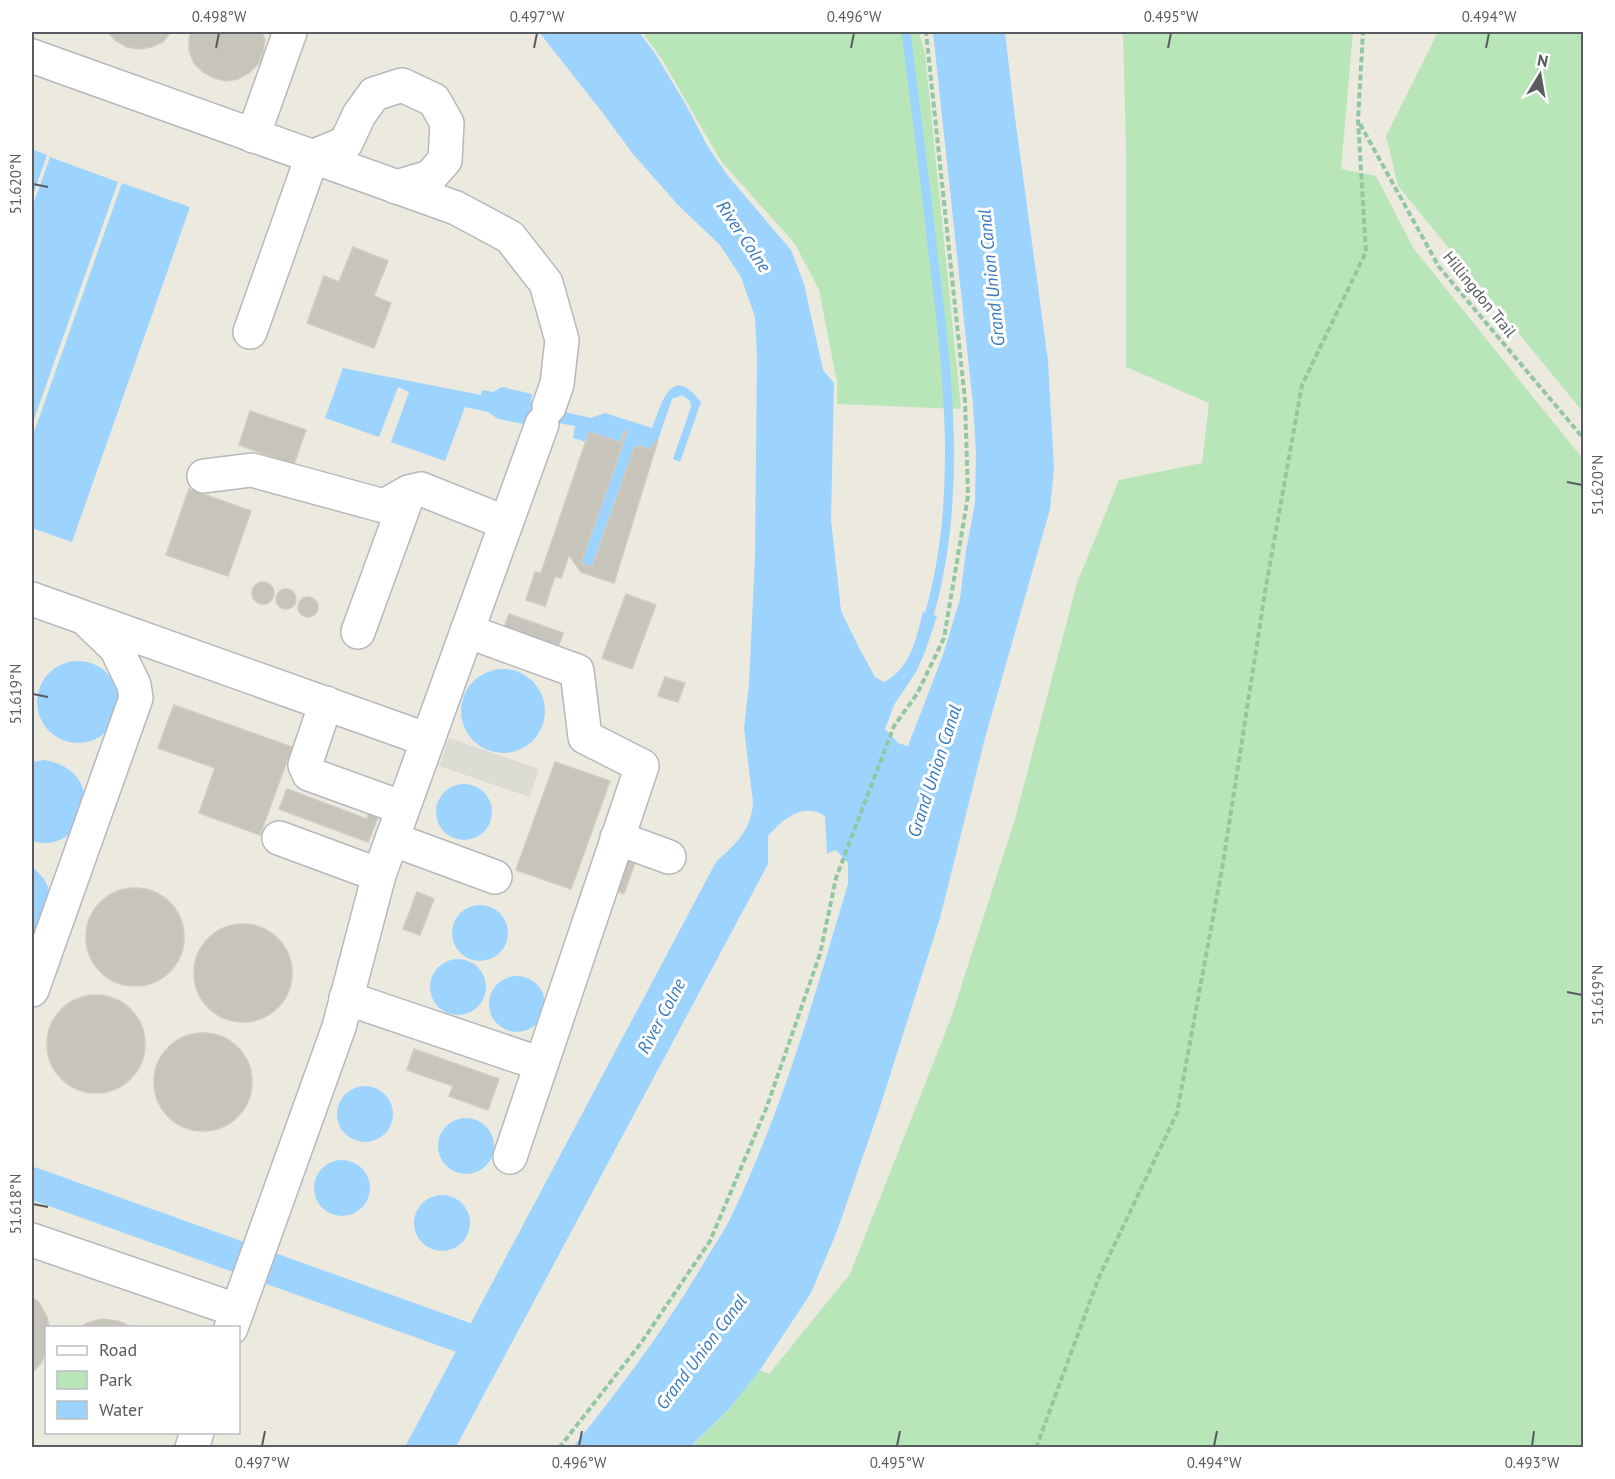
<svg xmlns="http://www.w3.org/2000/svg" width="1615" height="1479" viewBox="0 0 1615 1479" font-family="'PT Sans',sans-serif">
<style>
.industrial{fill:#dcdbd4}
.green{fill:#b9e6b9}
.water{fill:#9cd4ff}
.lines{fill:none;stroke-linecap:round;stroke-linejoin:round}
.stream{stroke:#9cd4ff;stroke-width:9}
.canal{stroke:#9cd4ff;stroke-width:32}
.building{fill:#c7c4bc;stroke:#d1cbbd;stroke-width:1.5}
.minor-casing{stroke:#b5b8bd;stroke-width:36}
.path{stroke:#92c7a2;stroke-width:4;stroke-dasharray:6 3;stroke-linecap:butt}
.minor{stroke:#fff;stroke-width:33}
.ticks{fill:none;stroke:#585c61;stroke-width:2}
.labels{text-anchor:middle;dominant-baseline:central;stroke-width:6;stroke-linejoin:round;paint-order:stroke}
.street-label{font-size:16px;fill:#585c61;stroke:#fff}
.water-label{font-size:18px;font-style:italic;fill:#3879be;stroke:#fff}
.neatline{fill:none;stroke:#585c61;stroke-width:2}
.ticks-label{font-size:15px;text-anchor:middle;fill:#585c61}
</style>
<rect width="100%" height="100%" fill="#ece9df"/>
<path class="industrial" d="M449 738 539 769 530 797 439 766Z"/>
<g class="green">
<path d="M642 32H919L925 53 961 409 837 404V382L819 290 795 244 721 161 663 61Z"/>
<path d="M1123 32H1353L1341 169 1376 176 1414 249 1583 459V1447L690 1448 728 1410 760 1370 769 1374 850 1274 951 1018 1015 819 1077 583 1119 480 1202 463 1209 403 1126 367V150Z"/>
<path d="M1438 32H1583V412L1398 186 1386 136Z"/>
</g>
<g class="water">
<path d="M539 32H639L654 52 685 103 708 147 728 176 791 250 804 284 823 370 834 383 831 520 841 611 858 646 875 677 884 682C911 668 916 639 923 612L937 616 925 652 916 672 894 705 885 729 898 743 908 746 943 655 960 599 966 551 975 503 976 452 973 404 933 32H1005L1013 102 1048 361 1054 468 1050 509 985 738 940 918 879 1110 837 1231 811 1293 760 1370 728 1410 690 1447H573C619 1390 664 1330 702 1266 711 1250 722 1235 730 1219 782 1112 814 998 848 884V863L836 850 827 854 825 816C803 802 783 819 768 836V864L456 1447H405L716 862C736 843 751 832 753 802L744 728 749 684 755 556 757 357 755 317 741 277 720 245 678 205 633 154 602 112Z"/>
<path d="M32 149 47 155 32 198Z"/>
<path d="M50 157 118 182 32 425V208Z"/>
<path d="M122 183 190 207 72 542 32 528V438Z"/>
<path d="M343 368 481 395 482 390 493 392 502 387 532 394 531 401 543 407 591 418 605 413 652 428C662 404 670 362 701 402L680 462 673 459 691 407 690 401 682 395 672 399 658 440 649 449 639 446 634 449 592 567 581 563 627 433 624 432 621 443 586 442 573 438 575 426 541 420 525 419 524 424 498 419 488 412 465 407 445 461 391 442 409 392 398 387 379 437 325 418Z"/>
<circle cx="78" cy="702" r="41"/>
<circle cx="503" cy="711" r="42"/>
<path d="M44 760C112 771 86 857 32 841V762Z"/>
<circle cx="464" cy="812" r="28"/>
<path d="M32 866 44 879 50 892 39 931 32 936Z"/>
<circle cx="480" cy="933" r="28"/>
<circle cx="458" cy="987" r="28"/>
<circle cx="517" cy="1004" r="28"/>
<circle cx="365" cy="1114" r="28"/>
<circle cx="466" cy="1146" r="28"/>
<circle cx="342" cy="1188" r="28"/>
<circle cx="442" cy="1223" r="28"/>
</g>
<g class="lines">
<path class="stream" d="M906 32C915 105 925 179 933 253 948 374 964 506 926 625"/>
<path class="canal" d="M32 1183 487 1346"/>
</g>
<g class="building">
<path d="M108 32H171L163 42 151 47 139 49 127 47 116 41Z"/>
<path d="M191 32H262L265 40 263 52 258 64 249 73 238 79 226 81 214 78 203 72 194 63 189 51V39Z"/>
<path d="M353 247 388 261 374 296 391 303 374 348 307 323 324 276 339 282Z"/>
<path d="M250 411 306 430 294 464 239 445Z"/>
<path d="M624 431 627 432 581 563 592 567 634 449 639 446 649 449 658 440 614 583 581 572 569 555 561 578 555 576 545 606 526 600 535 572 541 573 589 432 621 443Z"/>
<path d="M189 489 251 511 228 576 166 555Z"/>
<circle cx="263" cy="593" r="11"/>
<circle cx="286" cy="599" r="10"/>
<path d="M626 594 656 605 632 669 602 658Z"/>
<circle cx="308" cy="607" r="10"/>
<path d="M509 614 563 633 558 648 504 628Z"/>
<path d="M665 677 685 683 678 702 658 696Z"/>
<path d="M174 705 292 747 260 835 199 813 215 768 158 748Z"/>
<path d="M555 762 610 781 571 889 516 870Z"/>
<path d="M287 789 367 819 369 811 379 815 368 842 279 809Z"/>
<path d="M624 858 635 862 624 894 614 890Z"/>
<circle cx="135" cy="937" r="49"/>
<path d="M417 892 434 899 420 935 403 929Z"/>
<circle cx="243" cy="973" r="49"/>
<circle cx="96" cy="1044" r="49"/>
<circle cx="203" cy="1082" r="49"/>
<path d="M414 1049 499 1079 488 1110 449 1096 453 1086 407 1070Z"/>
<path d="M32 1297 39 1303 47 1317 49 1328H46V1353L41 1363 32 1373Z"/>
<path d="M102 1319 118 1321 134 1328H80L87 1323Z"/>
</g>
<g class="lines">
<g class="minor-casing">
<g id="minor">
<path d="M32 56 456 208 510 237 546 283 562 340 557 384 549 407"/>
<path d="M253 136 290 32"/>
<path d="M250 332 312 157 346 143 359 115 374 94 402 85 434 100 447 123 445 160 430 177 396 187"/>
<path d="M204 476 252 470 384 506 409 492"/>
<path d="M32 599 428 740"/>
<path d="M467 631 577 671 585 737 642 766 510 1157"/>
<path d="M358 632 409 492 421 489 506 523"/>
<path d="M326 703 305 765 309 774 403 808"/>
<path d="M279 838 379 875"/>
<path d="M617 838 669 857"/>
<path d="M392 839 495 877"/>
<path d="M32 990 136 698 134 685 116 648 90 623"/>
<path d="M346 998 541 1064"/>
<path d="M32 1240 236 1310"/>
<path d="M231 1328 339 1027 379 875 542 424"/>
<path d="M192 1448 197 1432"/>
</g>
</g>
<g class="path">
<path d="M1360 124 1439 267 1584 439"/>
<path d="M559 1448 641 1343 710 1241 766 1109 820 954 836 878 894 726 917 694 944 638 968 496 965 400 926 32"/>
<path d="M1036 1448 1099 1277 1177 1113 1223 863 1266 586 1302 385 1366 252 1358 120 1363 32"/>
</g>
<use href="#minor" class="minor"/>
</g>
<path class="ticks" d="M216 48 219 33M534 48 537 33M851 48 854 33M1168 48 1171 33M1486 48 1489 33M33 184 48 187M1567 482 1582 485M33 694 48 697M1567 992 1582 995M33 1204 48 1207M262 1446 265 1431M579 1446 582 1431M897 1446 900 1431M1214 1446 1217 1431M1532 1446 1534 1431"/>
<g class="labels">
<g class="street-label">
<text transform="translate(1480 294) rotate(51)">Hillingdon Trail</text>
</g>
<g class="water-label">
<text transform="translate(744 236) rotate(56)">River Colne</text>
<text transform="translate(991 278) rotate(-96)">Grand Union Canal</text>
<text transform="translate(934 771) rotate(-72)">Grand Union Canal</text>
<text transform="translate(661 1016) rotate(-62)">River Colne</text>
<text transform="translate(701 1352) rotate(-53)">Grand Union Canal</text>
</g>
</g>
<rect width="1615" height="1479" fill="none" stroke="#ffffff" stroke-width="66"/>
<rect x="45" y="1326" width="195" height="108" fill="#ffffff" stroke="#bcbec0" stroke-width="1.5"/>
<rect x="57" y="1346" width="30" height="9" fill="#ffffff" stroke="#bcbec0" stroke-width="1.5"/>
<text x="99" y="1356" font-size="18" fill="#585c61">Road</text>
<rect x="57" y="1371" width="30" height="18" fill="#b9e6b9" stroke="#bcbec0" stroke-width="1.5"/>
<text x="99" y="1386" font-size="18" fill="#585c61">Park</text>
<rect x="57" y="1401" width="30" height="18" fill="#9cd4ff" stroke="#bcbec0" stroke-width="1.5"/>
<text x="99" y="1416" font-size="18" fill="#585c61">Water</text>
<g transform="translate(1540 75) rotate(11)" stroke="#ffffff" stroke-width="4.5" paint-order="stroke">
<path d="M0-4.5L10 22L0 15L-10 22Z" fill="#585c61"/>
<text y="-9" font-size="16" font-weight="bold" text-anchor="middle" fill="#585c61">N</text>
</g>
<rect x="33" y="33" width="1549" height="1413" class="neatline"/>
<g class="ticks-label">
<text x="219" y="22">0.498°W</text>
<text x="537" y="22">0.497°W</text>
<text x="854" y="22">0.496°W</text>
<text x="1171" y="22">0.495°W</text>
<text x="1489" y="22">0.494°W</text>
<text transform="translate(16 184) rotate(-90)" y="5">51.620°N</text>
<text transform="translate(1598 485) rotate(-90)" y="5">51.620°N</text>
<text transform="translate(16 694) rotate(-90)" y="5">51.619°N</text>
<text transform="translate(1598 995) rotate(-90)" y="5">51.619°N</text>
<text transform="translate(16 1204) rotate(-90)" y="5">51.618°N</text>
<text x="262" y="1468">0.497°W</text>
<text x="579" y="1468">0.496°W</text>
<text x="897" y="1468">0.495°W</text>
<text x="1214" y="1468">0.494°W</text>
<text x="1532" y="1468">0.493°W</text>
</g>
</svg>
